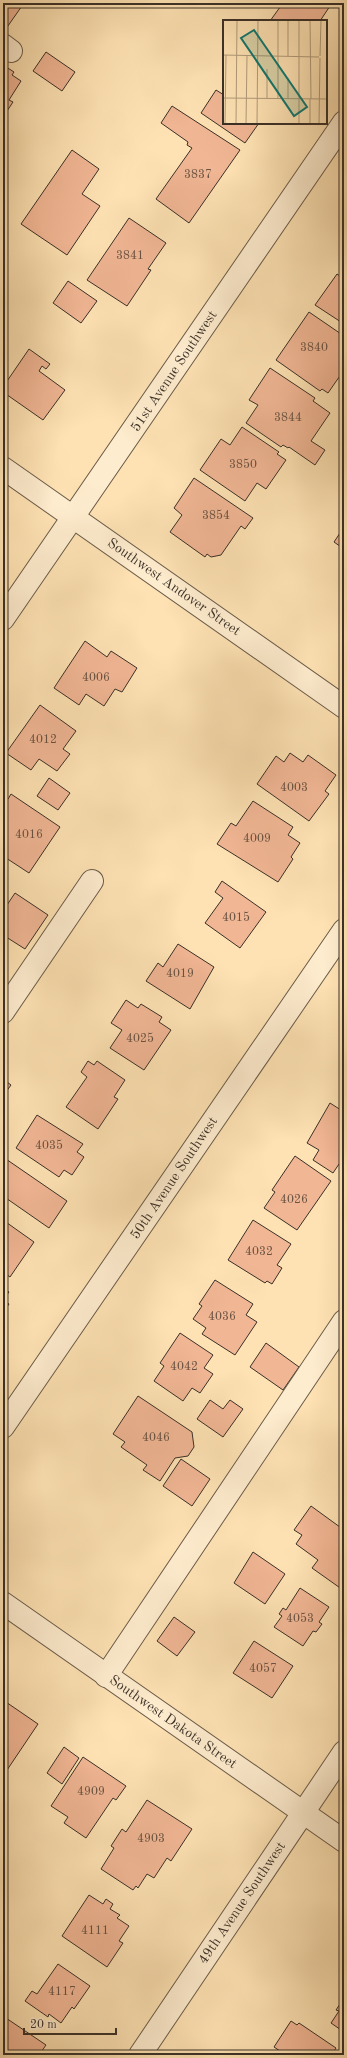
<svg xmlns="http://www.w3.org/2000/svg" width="347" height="2058" viewBox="0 0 347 2058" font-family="'Old Standard TT',serif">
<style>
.building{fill:#f1b694;stroke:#3a3027}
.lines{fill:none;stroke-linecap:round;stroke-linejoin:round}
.minor-casing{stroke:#6b5c4a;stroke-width:24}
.minor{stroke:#feecce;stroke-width:22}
.labels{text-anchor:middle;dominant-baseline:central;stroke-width:3;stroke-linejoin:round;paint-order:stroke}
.number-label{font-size:12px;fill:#685242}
.street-label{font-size:14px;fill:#3a3027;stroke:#feecce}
.inset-road{fill:none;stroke:#b09b7b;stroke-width:1}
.view{fill:#0f766e;fill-opacity:0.15;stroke:#0f766e;stroke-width:2}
.inset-edge{fill:none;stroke:#3a3027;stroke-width:2}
</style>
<rect width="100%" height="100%" fill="#fee2b3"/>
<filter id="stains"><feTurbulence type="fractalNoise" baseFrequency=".005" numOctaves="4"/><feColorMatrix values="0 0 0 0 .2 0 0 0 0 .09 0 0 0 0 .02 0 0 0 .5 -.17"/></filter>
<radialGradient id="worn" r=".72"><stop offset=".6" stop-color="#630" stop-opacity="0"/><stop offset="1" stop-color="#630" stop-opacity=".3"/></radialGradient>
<g class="building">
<path d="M3 3H24L3 33Z"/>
<path d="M283 3H332L320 21H270Z"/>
<path d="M46 52 75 72 62 91 33 71Z"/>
<path d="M3 65 14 72 12 75 21 81 9 100 13 102 3 117Z"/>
<path d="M216 90 224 95V123H259L245 143 201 113Z"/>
<path d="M172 106 240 150 189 223 156 199 192 148 187 145 188 142 161 123Z"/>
<path d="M72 150 99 169 82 194 100 206 67 255 21 224Z"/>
<path d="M129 218 166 243 148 269 151 270 127 306 87 280Z"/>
<path d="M337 274 344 279V324L315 305Z"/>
<path d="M68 281 97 301 81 323 53 303Z"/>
<path d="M309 312 344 336V370L328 393 322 389 320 391 276 360Z"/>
<path d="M29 349 50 364 46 369 42 366 39 371 65 390 43 420 3 392V387Z"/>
<path d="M270 368 315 398 313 401 330 413 311 441 325 450 315 465 289 447 288 448 283 445 281 447 246 423 258 405 249 400Z"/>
<path d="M242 427 279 452 277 454 286 460 266 489 257 483 245 501 200 470 221 439 230 445Z"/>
<path d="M194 478 253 518 245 529 241 526 221 555 211 557 207 554 205 557 170 532 182 515 174 508Z"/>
<path d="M344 527V549L334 542Z"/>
<path d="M85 641 107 657 111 651 137 668 122 692 115 689 104 706 86 694 79 705 54 688Z"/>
<path d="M40 705 76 731 63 749 70 754 57 771 39 759 31 770 6 753Z"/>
<path d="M290 753 303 762 308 755 336 775 325 791 329 794 309 821 257 784 276 756 284 762Z"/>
<path d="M49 778 70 793 58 810 37 796Z"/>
<path d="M11 794 60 827 29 873 3 856 4 843 3 796 8 799Z"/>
<path d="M253 801 293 827 288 835 300 843 291 857 293 859 278 882 217 844 231 823 236 826Z"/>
<path d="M222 881 266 912 240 948 205 923 223 898 215 892Z"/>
<path d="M15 893 48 915 25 949 3 935V911Z"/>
<path d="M178 944 214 967 190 1009 146 981 158 963 163 967Z"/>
<path d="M126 1000 138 1008 141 1004 162 1017 159 1022 171 1030 144 1070 110 1048 122 1030 111 1023Z"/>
<path d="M88 1061 94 1065 97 1061 125 1080 114 1097 118 1099 98 1129 66 1107 87 1077 81 1072Z"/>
<path d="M3 1079 11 1085 3 1096Z"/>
<path d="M330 1103 344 1112V1162L341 1166 339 1164 333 1173 313 1160 319 1150 307 1143Z"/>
<path d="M37 1115 83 1144 77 1152 84 1157 72 1175 64 1170 59 1177 16 1148Z"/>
<path d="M295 1156 331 1181 297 1230 264 1208 275 1192 272 1190Z"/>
<path d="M3 1157 67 1201 49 1228 3 1196Z"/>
<path d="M3 1220 34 1242 10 1277 3 1272Z"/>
<path d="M253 1220 291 1244 277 1265 282 1268 272 1284 267 1281 265 1283 228 1260Z"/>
<path d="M215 1280 253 1304 246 1315 257 1322 235 1355 202 1334 206 1328 193 1319 202 1306 199 1304Z"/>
<path d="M3 1288 9 1292 3 1300 9 1304 3 1313Z"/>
<path d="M180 1333 213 1355 204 1368 213 1374 200 1393 192 1388 183 1401 154 1381 164 1366 160 1363Z"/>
<path d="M266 1343 299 1367 283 1390 250 1367Z"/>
<path d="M138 1396 192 1432 194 1447 188 1456 175 1458 160 1481 143 1470 147 1465 121 1447 125 1442 113 1434Z"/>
<path d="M210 1400 223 1409 230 1400 243 1409 223 1437 197 1419Z"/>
<path d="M181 1459 210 1479 192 1506 163 1486Z"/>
<path d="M311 1506 344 1530 343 1590 312 1568 318 1560 296 1544 302 1535 294 1530Z"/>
<path d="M253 1552 285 1574 265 1604 234 1583Z"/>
<path d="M300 1588 329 1607 319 1622 322 1624 316 1632 313 1631 303 1646 274 1627 282 1616 279 1614 283 1608 286 1610Z"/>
<path d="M174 1617 195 1632 177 1656 157 1641Z"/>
<path d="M254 1641 293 1666 272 1698 233 1673Z"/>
<path d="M3 1700 38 1724 3 1776Z"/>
<path d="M64 1747 79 1758 62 1784 47 1773Z"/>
<path d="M83 1757 126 1786 116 1800 113 1798 86 1838 64 1823 68 1817 51 1806Z"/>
<path d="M147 1800 192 1829 171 1861 167 1858 154 1878 147 1874 138 1888 136 1886 133 1890 101 1869 114 1848 111 1846 122 1829 126 1832Z"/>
<path d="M89 1895 103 1904 106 1899 113 1904 110 1909 120 1915 117 1918 129 1926 119 1941 123 1943 107 1967 62 1936Z"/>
<path d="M58 1964 90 1986 74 2009 72 2007 61 2023 49 2014 48 2017 25 2001 32 1991 37 1994Z"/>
<path d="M344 1998V2032L331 2023 339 2011 336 2010Z"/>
<path d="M3 2016 46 2045 39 2055H3Z"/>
<path d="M291 2021 297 2025 299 2023 336 2048 334 2051 340 2055H278L280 2051 274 2047Z"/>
</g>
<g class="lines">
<g class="minor-casing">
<g id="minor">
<path d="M3 45 11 51"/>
<path d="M3 468 344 707"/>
<path d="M3 619 344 122"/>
<path d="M3 1012 92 881"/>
<path d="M3 1427 344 930"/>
<path d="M3 1603 344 1841"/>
<path d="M106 1676 344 1321"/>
<path d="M140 2055 344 1752"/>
</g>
</g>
<use href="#minor" class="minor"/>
</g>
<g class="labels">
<g class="number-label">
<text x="198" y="175">3837</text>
<text x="130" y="256">3841</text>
<text x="314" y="348">3840</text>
<text x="288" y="418">3844</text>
<text x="243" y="465">3850</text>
<text x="216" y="516">3854</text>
<text x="96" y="678">4006</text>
<text x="43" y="740">4012</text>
<text x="294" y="788">4003</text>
<text x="29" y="835">4016</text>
<text x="257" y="839">4009</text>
<text x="236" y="918">4015</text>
<text x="180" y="974">4019</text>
<text x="140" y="1039">4025</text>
<text x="49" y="1146">4035</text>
<text x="294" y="1200">4026</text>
<text x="259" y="1252">4032</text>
<text x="222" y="1317">4036</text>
<text x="184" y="1367">4042</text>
<text x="156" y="1438">4046</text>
<text x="300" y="1619">4053</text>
<text x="263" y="1669">4057</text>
<text x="91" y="1792">4909</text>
<text x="151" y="1839">4903</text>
<text x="95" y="1931">4111</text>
<text x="62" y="1992">4117</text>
</g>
<g class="street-label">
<text transform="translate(174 371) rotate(-56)">51st Avenue Southwest</text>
<text transform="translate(174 587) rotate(35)">Southwest Andover Street</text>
<text transform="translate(174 1178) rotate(-56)">50th Avenue Southwest</text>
<text transform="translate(173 1722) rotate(35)">Southwest Dakota Street</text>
<text transform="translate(242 1903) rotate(-56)">49th Avenue Southwest</text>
</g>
</g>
<g transform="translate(223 20)">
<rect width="104" height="104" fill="#fee2b3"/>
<path class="inset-road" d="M87 0 88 79M0 35 96 37M65 36V0M97 36 98 0M65 58V79M0 78 104 79M44 78V49M55 79V0M2 104 3 35M13 104 14 0M23 104 24 36M34 104 35 0M76 104V0M87 104V79M96 104 97 38"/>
<path class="view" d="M31 10 84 87 71 96 18 18Z"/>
<rect width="104" height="104" class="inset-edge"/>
</g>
<rect width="347" height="2058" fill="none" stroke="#fee2b3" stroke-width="16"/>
<rect x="4" y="4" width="339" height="2050" fill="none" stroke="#3a3027" stroke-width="2"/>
<rect x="8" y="8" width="331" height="2042" fill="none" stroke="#3a3027"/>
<path d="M24 2028v6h92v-6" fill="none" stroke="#3a3027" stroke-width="2"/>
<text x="30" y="2028" font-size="12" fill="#3a3027" stroke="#feecce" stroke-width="3" paint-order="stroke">20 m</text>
<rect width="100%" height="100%" filter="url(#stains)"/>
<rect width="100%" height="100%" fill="url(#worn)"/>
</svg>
